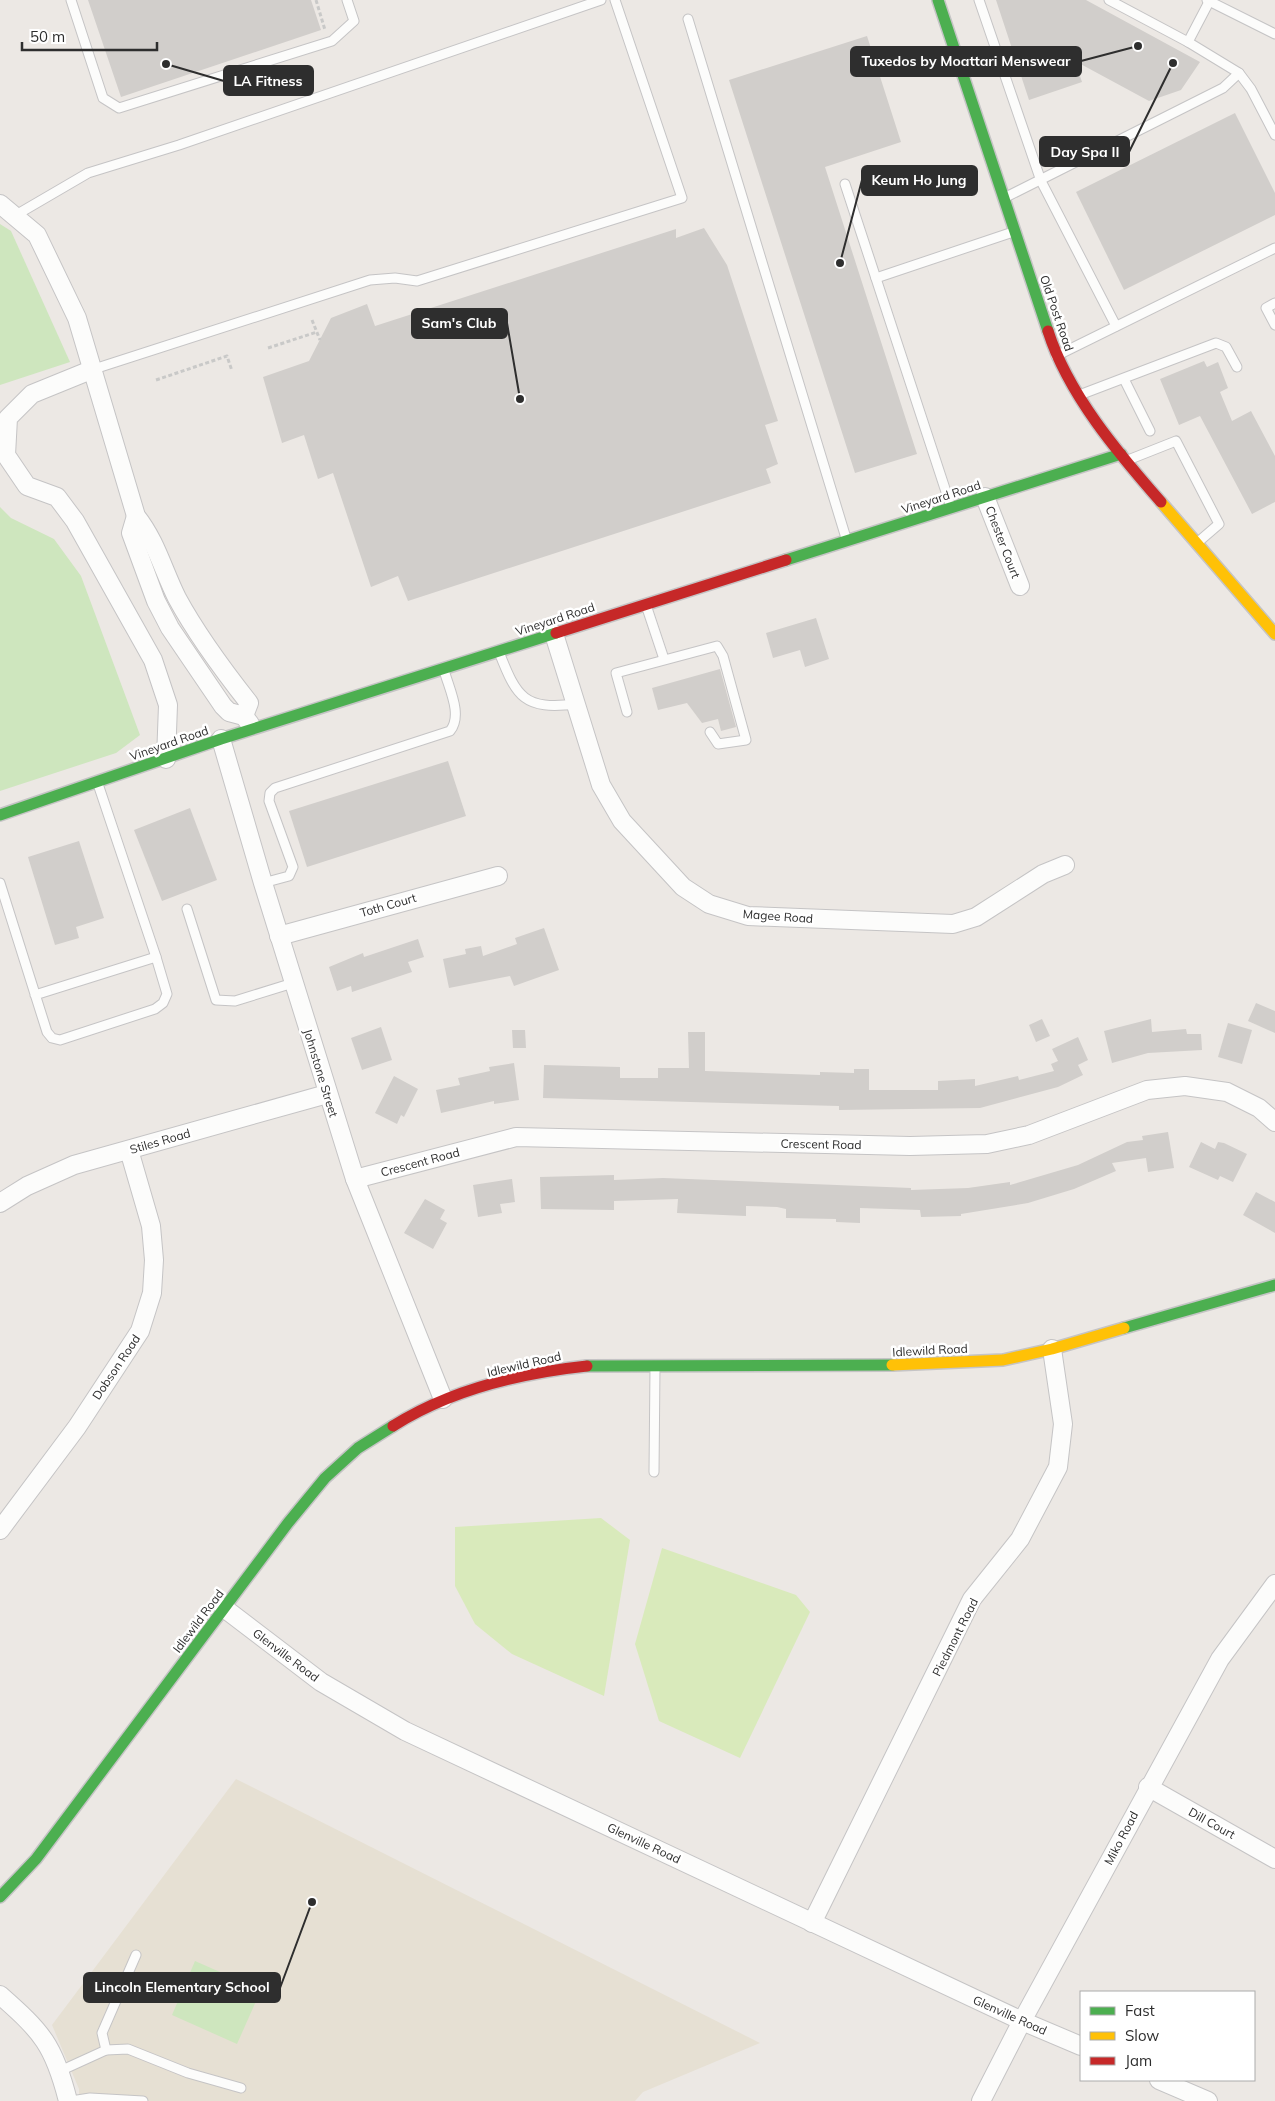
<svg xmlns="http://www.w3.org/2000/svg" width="1275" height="2101" viewBox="0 0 1275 2101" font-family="Mulish,sans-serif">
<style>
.education{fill:#e6e0d3}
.green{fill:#cee6be}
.pitch{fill:#d9eabb}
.building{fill:#d1cecb}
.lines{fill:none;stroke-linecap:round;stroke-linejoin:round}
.lane-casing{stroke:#c5c4c5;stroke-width:11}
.street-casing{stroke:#c5c4c5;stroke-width:20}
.fast-casing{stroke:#c5c4c5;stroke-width:14}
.slow-casing{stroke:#c5c4c5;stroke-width:14}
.jam-casing{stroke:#c5c4c5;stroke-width:14}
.path{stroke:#c9c9c8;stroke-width:3;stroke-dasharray:4 2.5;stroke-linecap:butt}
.lane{stroke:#fcfcfb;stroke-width:9}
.street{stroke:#fcfcfb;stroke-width:18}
.fast{stroke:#4caf50;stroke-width:11}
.slow{stroke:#ffc107;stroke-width:11}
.jam{stroke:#c62828;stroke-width:11}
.labels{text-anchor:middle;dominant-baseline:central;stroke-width:5;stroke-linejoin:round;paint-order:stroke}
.street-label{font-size:12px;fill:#2e2e2e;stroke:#fff}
.leader{fill:none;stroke:#2e2e2e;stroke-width:2}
.callout-dot{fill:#2e2e2e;stroke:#fff;stroke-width:2}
.callout{fill:#2e2e2e;stroke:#2e2e2e;stroke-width:2}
.callout-label{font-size:14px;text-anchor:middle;font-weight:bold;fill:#fff}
</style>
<rect width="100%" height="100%" fill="#ece8e4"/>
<path class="education" d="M236 1779 760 2043 643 2092 635 2101H79V2089L52 2025Z"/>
<g class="green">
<path d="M0 224 11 231 70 362 0 385Z"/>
<path d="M0 507 11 518 54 539 81 576 140 735 116 753 0 791Z"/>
<path d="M195 1961 261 1990 237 2044 172 2015Z"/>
</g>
<g class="pitch">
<path d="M601 1518 630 1540 604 1696 512 1654 475 1624 455 1586V1527Z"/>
<path d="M662 1548 796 1595 810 1612 740 1758 659 1721 635 1644Z"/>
</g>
<g class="building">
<path d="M88 0H311L321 30 121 97Z"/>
<path d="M996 0H1086L1200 62 1181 90 1149 101 1075 61 1082 82 1029 100Z"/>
<path d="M867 36 901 142 825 167 917 454 855 473 729 80Z"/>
<path d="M1235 113 1275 193V215L1124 290 1076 192Z"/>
<path d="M704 228 727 265 778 421 765 425 778 464 766 469 771 483 408 601 398 576 371 587 333 473 318 479 304 435 282 443 263 377 309 361 331 318 367 304 375 326 676 229V238Z"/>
<path d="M1204 361 1207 367 1218 362 1228 388 1220 392 1232 421 1251 411 1275 456V502L1252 514 1200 416 1179 425 1160 379Z"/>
<path d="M816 618 829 659 805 667 800 650 773 658 766 633Z"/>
<path d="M720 669 736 727 721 731 718 719 702 723 687 703 658 710 652 688Z"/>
<path d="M448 761 466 816 307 867 289 811Z"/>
<path d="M190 808 217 880 162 901 134 830Z"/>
<path d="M79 841 104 918 76 927 79 938 55 945 28 857Z"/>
<path d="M544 928 559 970 514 986 510 976 449 988 443 959 466 954 465 949 481 946 483 956 517 944 515 938Z"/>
<path d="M418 939 424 957 408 962 412 972 352 992 351 986 337 991 329 967 363 953 364 957Z"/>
<path d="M1256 1003 1275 1011V1033L1248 1021Z"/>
<path d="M1042 1019 1050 1036 1036 1042 1029 1025Z"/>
<path d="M1151 1019 1152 1032 1186 1029 1187 1034H1201L1202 1050 1148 1053 1112 1063 1104 1031Z"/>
<path d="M1228 1023 1252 1030 1242 1064 1218 1057Z"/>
<path d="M381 1027 392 1060 362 1070 351 1038Z"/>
<path d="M512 1030H525L526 1048H513Z"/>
<path d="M688 1032H705V1071L820 1075V1072L854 1073V1069H869V1090H938V1081L975 1079V1086L1018 1076 1019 1080 1054 1071 1051 1064 1058 1061 1052 1049 1078 1037 1088 1060 1078 1065 1083 1075 1058 1087 980 1108 839 1110V1106L543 1098 544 1065 620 1067V1078H658V1068H689Z"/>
<path d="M514 1063 519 1100 494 1104V1101L441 1113 436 1090 460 1085 458 1078 490 1071 489 1067Z"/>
<path d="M394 1076 418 1089 404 1117 401 1115 397 1124 375 1113Z"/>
<path d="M1168 1132 1174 1168 1148 1172 1146 1158 1112 1163 1116 1171 1074 1189 1028 1203 961 1214V1216L921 1217 920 1210 860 1208V1223L836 1222V1219L786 1218V1209L777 1207 746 1206V1216L677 1213 678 1199 614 1201V1210L541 1209 540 1177 614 1175V1180L663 1178 911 1188V1190L968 1188 1010 1182V1185L1078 1165 1127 1142 1143 1140 1142 1136Z"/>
<path d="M1201 1142 1215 1149 1218 1142 1224 1143 1247 1154 1233 1182 1220 1176 1218 1180 1189 1167Z"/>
<path d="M512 1179 515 1202 500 1204 502 1213 478 1217 473 1185Z"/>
<path d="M1256 1192 1275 1202V1233L1243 1215Z"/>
<path d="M425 1199 445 1210 440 1219 447 1223 433 1249 404 1233Z"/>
</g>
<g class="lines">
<g class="lane-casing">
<g id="lane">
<path d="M71 0 103 98 119 108 332 41 354 21 347 0"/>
<path d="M979 0 1041 181 1116 326"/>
<path d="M1109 0 1188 42 1239 73 1251 89 1275 135"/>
<path d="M1207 0 1275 34"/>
<path d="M688 19 846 538"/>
<path d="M1188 42 1210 0"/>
<path d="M845 184 951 507"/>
<path d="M1004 198 1223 88 1239 73"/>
<path d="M16 215 88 173 179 145 601 0"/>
<path d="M876 278 1013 232"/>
<path d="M1275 303 1266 308 1275 325"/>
<path d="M1056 356 1275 248"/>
<path d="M91 370 370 280 395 278 417 281 682 198 615 0"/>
<path d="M1124 379 1150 431"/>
<path d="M1082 394 1216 343 1226 347 1237 367"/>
<path d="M1128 460 1176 441 1219 524 1197 543"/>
<path d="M646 605 664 659"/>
<path d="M499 652C517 698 524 710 576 704"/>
<path d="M627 712 616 673 717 646 723 656 746 740 718 744 710 732"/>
<path d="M98 784 156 957"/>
<path d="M0 883 47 1032 52 1038 60 1040 155 1009 163 1003 167 994 156 957 35 995"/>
<path d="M263 883 289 876 293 867 269 801 270 793 275 788 450 731C463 715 449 689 444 670"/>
<path d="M187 909 216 1000 235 1001 293 983"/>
<path d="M654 1472 655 1367"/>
<path d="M106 2050 102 2033 136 1955"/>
<path d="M60 2071 106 2050 128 2049 188 2073 241 2088"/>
<path d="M71 2101 90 2098 143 2101"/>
</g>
</g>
<g class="street-casing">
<g id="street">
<path d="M0 204 37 235 77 318 136 516C156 541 163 570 177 598 197 635 223 670 249 703L244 716"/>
<path d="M91 370 32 394 8 418 6 455 27 486 57 497 75 521 153 660 168 705 166 759"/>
<path d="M985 497 1020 586"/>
<path d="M136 516 131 533 156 601 170 628 223 706 229 712 244 716 250 724"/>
<path d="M554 634 601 785 622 821 683 887 709 904 748 916 953 924 976 917 1043 874 1065 865"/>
<path d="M221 739 263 883 355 1179 443 1399"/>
<path d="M279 936 498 876"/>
<path d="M355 1179 516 1137 910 1146 987 1144 1029 1135 1147 1090 1185 1086 1227 1092 1259 1108 1275 1122"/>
<path d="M0 1203 27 1186 74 1165 327 1094"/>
<path d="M0 1530 77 1427 140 1331 152 1293 154 1260 151 1226 129 1150"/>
<path d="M224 1608 321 1682 405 1731 1022 2021 1081 2046"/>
<path d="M1148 1787 1275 1859"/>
<path d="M812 1923 972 1599 1020 1539 1058 1467 1063 1424 1052 1349"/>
<path d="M0 1995C42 2032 54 2045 68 2101"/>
<path d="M1159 2080 1208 2101"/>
<path d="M981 2101 1022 2021 1220 1659 1275 1584"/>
</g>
</g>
<g class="fast-casing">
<g id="fast">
<path d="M938 0 1048 331"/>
<path d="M786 560 1121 454"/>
<path d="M0 815 221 739 556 633"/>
<path d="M1124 1328 1275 1285"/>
<path d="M587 1366 892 1365"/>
<path d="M0 1897 36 1859 288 1523 325 1478 358 1448 393 1426"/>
</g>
</g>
<g class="slow-casing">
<g id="slow">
<path d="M1161 502 1275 634"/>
<path d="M892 1365 1003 1360 1052 1349 1124 1328"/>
</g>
</g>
<g class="jam-casing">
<g id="jam">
<path d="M1048 331C1068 394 1118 453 1161 502"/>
<path d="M556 633 786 560"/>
<path d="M393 1426C450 1390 521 1373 587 1366"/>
</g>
</g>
<g class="path">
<path d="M316 0 325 30"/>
<path d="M312 320 320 340"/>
<path d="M268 348 317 332"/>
<path d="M156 380 227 356 232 371"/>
</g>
<use href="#lane" class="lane"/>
<use href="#street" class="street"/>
<use href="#fast" class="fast"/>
<use href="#slow" class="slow"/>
<use href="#jam" class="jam"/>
</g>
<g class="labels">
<g class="street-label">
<text transform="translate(1057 313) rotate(71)">Old Post Road</text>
<text transform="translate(941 497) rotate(-18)">Vineyard Road</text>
<text transform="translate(1003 542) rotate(69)">Chester Court</text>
<text transform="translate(555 619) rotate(-18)">Vineyard Road</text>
<text transform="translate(169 743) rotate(-19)">Vineyard Road</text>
<text transform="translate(388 905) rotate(-16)">Toth Court</text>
<text transform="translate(778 916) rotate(4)">Magee Road</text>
<text transform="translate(321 1073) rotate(73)">Johnstone Street</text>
<text transform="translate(160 1141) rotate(-16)">Stiles Road</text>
<text transform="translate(821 1144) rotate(1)">Crescent Road</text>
<text transform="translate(420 1162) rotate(-15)">Crescent Road</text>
<text transform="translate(930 1350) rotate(-3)">Idlewild Road</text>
<text transform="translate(524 1364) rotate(-13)">Idlewild Road</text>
<text transform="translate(116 1367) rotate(-56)">Dobson Road</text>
<text transform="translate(198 1621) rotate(-53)">Idlewild Road</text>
<text transform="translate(955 1637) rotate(-63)">Piedmont Road</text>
<text transform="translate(286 1655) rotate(37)">Glenville Road</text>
<text transform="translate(1212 1823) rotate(29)">Dill Court</text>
<text transform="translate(1121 1838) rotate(-62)">Miko Road</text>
<text transform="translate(644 1843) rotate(25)">Glenville Road</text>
<text transform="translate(1010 2015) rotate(24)">Glenville Road</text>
</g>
</g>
<path class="leader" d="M1138 46L1081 61M166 64L224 81M1173 63L1129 152M840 263L862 180M520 399L507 323M312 1902L280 1988"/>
<g class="callout-dot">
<circle cx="1138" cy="46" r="5"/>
<circle cx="166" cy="64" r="5"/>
<circle cx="1173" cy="63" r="5"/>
<circle cx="840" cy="263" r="5"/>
<circle cx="520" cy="399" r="5"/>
<circle cx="312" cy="1902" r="5"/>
</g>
<g class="callout">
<rect x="851" y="47" width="230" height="29" rx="5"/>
<rect x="224" y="66" width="89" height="29" rx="5"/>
<rect x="1040" y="137" width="89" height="29" rx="5"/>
<rect x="862" y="166" width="115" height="29" rx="5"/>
<rect x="412" y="309" width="95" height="29" rx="5"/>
<rect x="84" y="1973" width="196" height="29" rx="5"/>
</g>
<g class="callout-label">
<text x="966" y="66">Tuxedos by Moattari Menswear</text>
<text x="268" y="86">LA Fitness</text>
<text x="1085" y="157">Day Spa II</text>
<text x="919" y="185">Keum Ho Jung</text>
<text x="459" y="328">Sam's Club</text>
<text x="182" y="1992">Lincoln Elementary School</text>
</g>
<rect x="1080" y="1991" width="175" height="90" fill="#ffffff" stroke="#ababab"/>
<rect x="1090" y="2007" width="25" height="8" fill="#4caf50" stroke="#ababab"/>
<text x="1125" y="2016" font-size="15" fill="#2e2e2e">Fast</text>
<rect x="1090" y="2032" width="25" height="8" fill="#ffc107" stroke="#ababab"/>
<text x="1125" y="2041" font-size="15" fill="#2e2e2e">Slow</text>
<rect x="1090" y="2057" width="25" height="8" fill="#c62828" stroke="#ababab"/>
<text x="1125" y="2066" font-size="15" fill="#2e2e2e">Jam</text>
<path d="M22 42v8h135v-8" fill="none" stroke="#2e2e2e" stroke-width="2.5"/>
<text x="30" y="42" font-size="15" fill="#2e2e2e" stroke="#ffffff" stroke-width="4" paint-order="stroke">50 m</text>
</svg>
